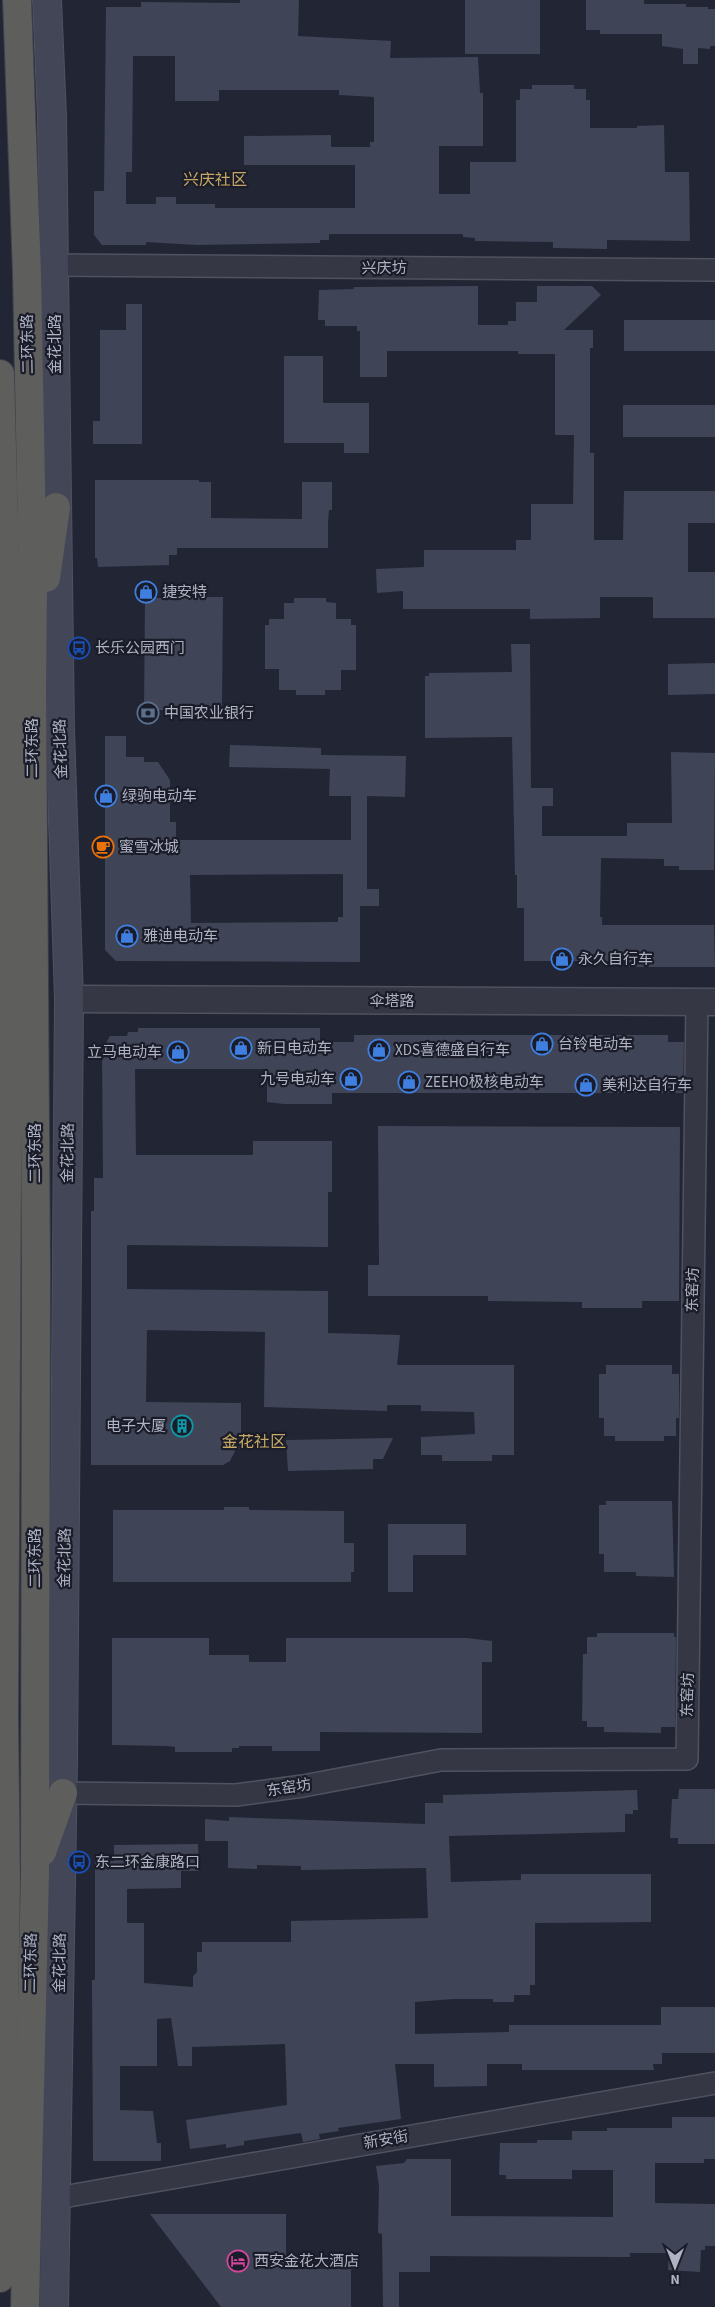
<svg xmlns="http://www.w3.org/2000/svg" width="715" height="2307" viewBox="0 0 715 2307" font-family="'Source Sans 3','Noto Sans SC',sans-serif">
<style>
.building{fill:#404457;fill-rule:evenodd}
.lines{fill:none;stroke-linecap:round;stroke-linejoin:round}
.minor-casing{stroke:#4f5260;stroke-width:24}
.tertiary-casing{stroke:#4f5260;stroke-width:29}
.secondary-casing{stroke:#4f5260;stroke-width:30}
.trunk-casing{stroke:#3c3f4c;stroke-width:30}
.minor{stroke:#353745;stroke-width:21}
.tertiary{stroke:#353745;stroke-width:26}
.secondary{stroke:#434657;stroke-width:28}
.trunk{stroke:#5e5e5c;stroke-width:28}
.labels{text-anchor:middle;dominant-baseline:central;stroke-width:4.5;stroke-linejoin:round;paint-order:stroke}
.street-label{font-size:15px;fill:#afb2c2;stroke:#1a1d29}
.poi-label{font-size:15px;fill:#afb2c2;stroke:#1a1d29;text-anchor:start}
.neighbourhood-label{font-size:16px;fill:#c7a864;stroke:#1a1d29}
</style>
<rect width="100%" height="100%" fill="#222534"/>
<g class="building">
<path d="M240 0H299L298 36 391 41 390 58 478 57 480 93H483V146H439V194H470V162H516V100H520V89H532V85H574V89H586V100H590V128H637V126L664 125 665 172H689L690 241 607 240V249L553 248V242L475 241V238L463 237V234H329V240H320V243L197 245 146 242V245H102L94 235V191H104L106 7H141V2L240 3ZM133 56H175V101H219V90H339V95L374 97V142H370V147H331V135L244 136V165H355V208H215V204H176V197H156V204H126V172H132Z"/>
<rect x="465" y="0" width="75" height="54"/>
<path d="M586 0H644V4H686V7H708V9H715V46H710V49L698 48V64H683V49L662 46V34H600V30H586Z"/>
<path d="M478 286V325H508V321H516V302H537V286H592L601 295 564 330H593V348H590V453H594V540H623L624 491H715V523H688V572H715V618H653V597H600V618L530 619V609H403V591L377 593 376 569 424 567V550H516V540H531V504H573L574 435H555V354H518V351H387V377H360V331H357V326H325V320H318L319 290 354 289V287Z"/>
<path d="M126 304H142V444H93V421H100V330H126Z"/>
<rect x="624" y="320" width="91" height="31"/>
<path d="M284 356H323V403H369V453H344V443H284Z"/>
<rect x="623" y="405" width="92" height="32"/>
<path d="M95 480H199V482H211V518L302 519V482H332V510H329L328 523V548H177V555H169V565L98 567 97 558H95Z"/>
<path d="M164 591H186V597H223L222 710H144L145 598H164Z"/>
<path d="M294 598H326V602L336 603V619H351V625H356V670H341V690H325V695H296V690H279V669H265V625H269V619H284V603H294Z"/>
<path d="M511 644H530L531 788H553V806H542V836H627V823H672L671 752 715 753 714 870H679V866H664V859L601 858 600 917H602V925H714L715 967H629V961H524V908H517V875H515L512 737 425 738V676H429V673L512 672Z"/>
<path d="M715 663V694L668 695V664Z"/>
<path d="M105 736H126V757H144V762H158L170 780V822H176V840H351V796H329L330 769 229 767 230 745 321 748V755L406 756 405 797 367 796V889H379V906H360V962L116 961 105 950ZM343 874V917H338V922L191 923 190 875Z"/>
<path d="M138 1028H320V1042H354V1035H668V1042H684L683 1093H332V1104H284L267 1102V1069H135L136 1155H253V1141H332V1192H328V1247L127 1245V1289L328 1291V1333L400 1335 397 1365H514V1455H492V1461H442V1455H421V1437L475 1434 474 1412 421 1411V1405H387V1411L264 1407 265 1332 147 1330 146 1402 241 1403V1449H236L230 1461 223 1465H91V1211H94V1178H103L102 1050 110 1036H127L128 1032H138Z"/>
<path d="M378 1126 680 1127 679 1301H642V1308H582V1302L488 1301V1296H368V1265H379Z"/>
<path d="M606 1365H672V1374H679V1418H676V1436H664V1441H615V1436H604V1418H599V1374H606Z"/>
<path d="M393 1438 383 1459H373V1469L288 1471 286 1440Z"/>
<path d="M606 1501H672L674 1577 636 1576V1572H604V1554H599V1505H606Z"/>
<path d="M224 1507H249V1510L344 1511V1543H354V1572H351V1582H113V1510H224Z"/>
<path d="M388 1524H466V1555H413V1592H388Z"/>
<path d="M597 1633H674V1637H676L675 1727H661V1733L604 1732V1727H587V1721H582L583 1654H587V1637H597Z"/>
<path d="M112 1638H209V1655H249V1662H286V1638H466L492 1641V1662H482V1733L320 1732V1751H272V1746H239V1748H232V1752H175V1747L167 1746 112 1745Z"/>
<path d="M679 1789H715V1844H678V1838H670L672 1799H678Z"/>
<path d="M637 1790 638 1810H633V1814H625V1832L449 1836 451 1882 521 1880V1874H651V1922L535 1923V1985H530V1995H514V2002H493V1999H453L415 2002V2034L509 2032V2025H661V2007H715V2053H662V2064H653L654 2070H522V2064H487V2086L434 2087V2064H395L401 2119 338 2128 339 2131 319 2134 320 2139 303 2142 301 2133 244 2141V2145L226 2148V2144L190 2149 186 2120 287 2105 285 2044 192 2047V2066H178L171 2018 157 2019V2066H120V2110L153 2111 157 2143H161V2161H93L92 1980H95V1861H114V1845L198 1844 199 1871H181V1888L127 1889V1923H144V1983L193 1987V1976L197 1972V1952H202V1942H291V1921L428 1918 426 1868 301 1870V1866L257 1865V1869L228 1868V1841H205V1819L229 1821V1817L425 1824V1803H443V1795Z"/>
<path d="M672 2117H715V2159H704V2163H655V2203L715 2204V2246H705V2250H701L700 2272 668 2270 669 2253H630V2257L430 2256V2272H399V2307H383L382 2234 378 2233 379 2186 376 2166 404 2163 407 2159H451V2216L613 2217V2170H572V2179H506V2175H499L500 2143H537V2140H572V2131H607V2128H672Z"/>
<path d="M150 2214H286V2269H351V2307H221Z"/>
</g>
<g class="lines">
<g class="minor-casing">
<g id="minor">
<path d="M54 265 715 270"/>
<path d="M63 1793 236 1795 303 1786 441 1760 687 1759 697 1002"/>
<path d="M57 2198 715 2083"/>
</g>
</g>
<g class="tertiary-casing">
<path id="tertiary" d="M69 999 715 1002"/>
</g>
<g class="secondary-casing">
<path id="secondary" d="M47 0 52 117 60 730 69 999 63 1759 54 2307"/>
</g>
<g class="trunk-casing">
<g id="trunk">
<path d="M17 0 27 274 33 586 32 689 36 1268 35 1873 25 2307"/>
<path d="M0 374 6 596 8 997 4 1717 6 1883 0 2278"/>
<path d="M46 578 56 507"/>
<path d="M42 1852 63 1793"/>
</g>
</g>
<use href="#minor" class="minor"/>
<use href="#tertiary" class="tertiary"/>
<use href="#secondary" class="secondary"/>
<use href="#trunk" class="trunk"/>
</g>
<defs>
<g id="shop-ring" transform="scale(1.125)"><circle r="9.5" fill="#1a1d29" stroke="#3f7fe0" stroke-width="1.5"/><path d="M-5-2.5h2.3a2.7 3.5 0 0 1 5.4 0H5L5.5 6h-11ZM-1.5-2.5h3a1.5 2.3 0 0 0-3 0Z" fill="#3f7fe0"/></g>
<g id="bus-ring" transform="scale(1.125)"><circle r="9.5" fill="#1a1d29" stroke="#1a4fb4" stroke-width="1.5"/><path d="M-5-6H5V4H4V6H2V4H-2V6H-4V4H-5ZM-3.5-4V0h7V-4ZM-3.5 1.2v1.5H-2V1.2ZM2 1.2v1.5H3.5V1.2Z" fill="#1a4fb4"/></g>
<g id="bank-ring" transform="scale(1.125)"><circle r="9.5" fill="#1a1d29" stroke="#5c6f8a" stroke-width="1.5"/><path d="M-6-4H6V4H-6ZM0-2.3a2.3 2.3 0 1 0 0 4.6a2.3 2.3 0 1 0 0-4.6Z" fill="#5c6f8a"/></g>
<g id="cafe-ring" transform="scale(1.125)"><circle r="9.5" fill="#1a1d29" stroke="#e8710a" stroke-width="1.5"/><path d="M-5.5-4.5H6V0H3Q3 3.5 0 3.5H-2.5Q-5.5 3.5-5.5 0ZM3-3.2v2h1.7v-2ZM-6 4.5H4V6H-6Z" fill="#e8710a"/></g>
<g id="building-ring" transform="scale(1.125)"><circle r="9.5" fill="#1a1d29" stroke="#0f9aa8" stroke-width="1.5"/><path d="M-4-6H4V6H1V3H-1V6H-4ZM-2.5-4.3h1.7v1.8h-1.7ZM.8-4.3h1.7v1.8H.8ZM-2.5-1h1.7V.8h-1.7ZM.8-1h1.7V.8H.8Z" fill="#0f9aa8"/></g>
<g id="hotel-ring" transform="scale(1.125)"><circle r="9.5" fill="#1a1d29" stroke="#d1479c" stroke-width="1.5"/><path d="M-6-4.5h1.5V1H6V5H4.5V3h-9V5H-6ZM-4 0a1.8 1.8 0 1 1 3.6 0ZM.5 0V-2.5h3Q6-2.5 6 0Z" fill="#d1479c"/></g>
</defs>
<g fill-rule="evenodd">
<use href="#shop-ring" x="146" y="592"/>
<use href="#bus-ring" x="79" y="648"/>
<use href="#bank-ring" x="148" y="713"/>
<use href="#shop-ring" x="106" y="796"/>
<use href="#cafe-ring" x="103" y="847"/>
<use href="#shop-ring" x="127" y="936"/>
<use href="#shop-ring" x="562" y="959"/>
<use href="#shop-ring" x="542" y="1044"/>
<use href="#shop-ring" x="241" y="1048"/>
<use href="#shop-ring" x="379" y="1050"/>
<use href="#shop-ring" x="178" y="1052"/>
<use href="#shop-ring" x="351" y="1079"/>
<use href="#shop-ring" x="409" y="1082"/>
<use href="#shop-ring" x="586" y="1085"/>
<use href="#building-ring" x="182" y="1426"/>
<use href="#bus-ring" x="79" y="1862"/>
<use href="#hotel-ring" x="238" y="2261"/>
</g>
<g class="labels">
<g class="street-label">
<text x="384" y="268">兴庆坊</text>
<text transform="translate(28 344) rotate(-91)">二环东路</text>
<text transform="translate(55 344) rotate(-90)">金花北路</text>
<text transform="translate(32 748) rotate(-90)">二环东路</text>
<text transform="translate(61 749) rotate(-92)">金花北路</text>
<text x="392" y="1001">伞塔路</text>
<text transform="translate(35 1153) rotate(-90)">二环东路</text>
<text transform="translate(68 1153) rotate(-89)">金花北路</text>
<text transform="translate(693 1290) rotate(-89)">东窑坊</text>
<text transform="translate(35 1558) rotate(-90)">二环东路</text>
<text transform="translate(65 1558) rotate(-89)">金花北路</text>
<text transform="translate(688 1695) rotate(-89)">东窑坊</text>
<text transform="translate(289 1788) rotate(-9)">东窑坊</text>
<text transform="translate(31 1963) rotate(-89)">二环东路</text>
<text transform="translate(60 1963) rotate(-89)">金花北路</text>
<text transform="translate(386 2140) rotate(-10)">新安街</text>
</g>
<g class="poi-label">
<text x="162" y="592">捷安特</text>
<text x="95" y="648">长乐公园西门</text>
<text x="164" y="713">中国农业银行</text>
<text x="122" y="796">绿驹电动车</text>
<text x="119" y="847">蜜雪冰城</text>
<text x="143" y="936">雅迪电动车</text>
<text x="578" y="959">永久自行车</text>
<text x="558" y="1044">台铃电动车</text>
<text x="257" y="1048">新日电动车</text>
<text x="395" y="1050">XDS喜德盛自行车</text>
<text x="162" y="1052" text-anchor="end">立马电动车</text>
<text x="335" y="1079" text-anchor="end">九号电动车</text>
<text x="425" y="1082">ZEEHO极核电动车</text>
<text x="602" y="1085">美利达自行车</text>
<text x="166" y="1426" text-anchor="end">电子大厦</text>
<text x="95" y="1862">东二环金康路口</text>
<text x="254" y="2261">西安金花大酒店</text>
</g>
<g class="neighbourhood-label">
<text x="215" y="180">兴庆社区</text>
<text x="254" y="1442">金花社区</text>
</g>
</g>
<g transform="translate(675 2267) rotate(180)" stroke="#1a1d29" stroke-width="4" paint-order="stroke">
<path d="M0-4L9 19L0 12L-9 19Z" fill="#afb2c2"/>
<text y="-8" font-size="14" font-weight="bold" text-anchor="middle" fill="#afb2c2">N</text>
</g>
</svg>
